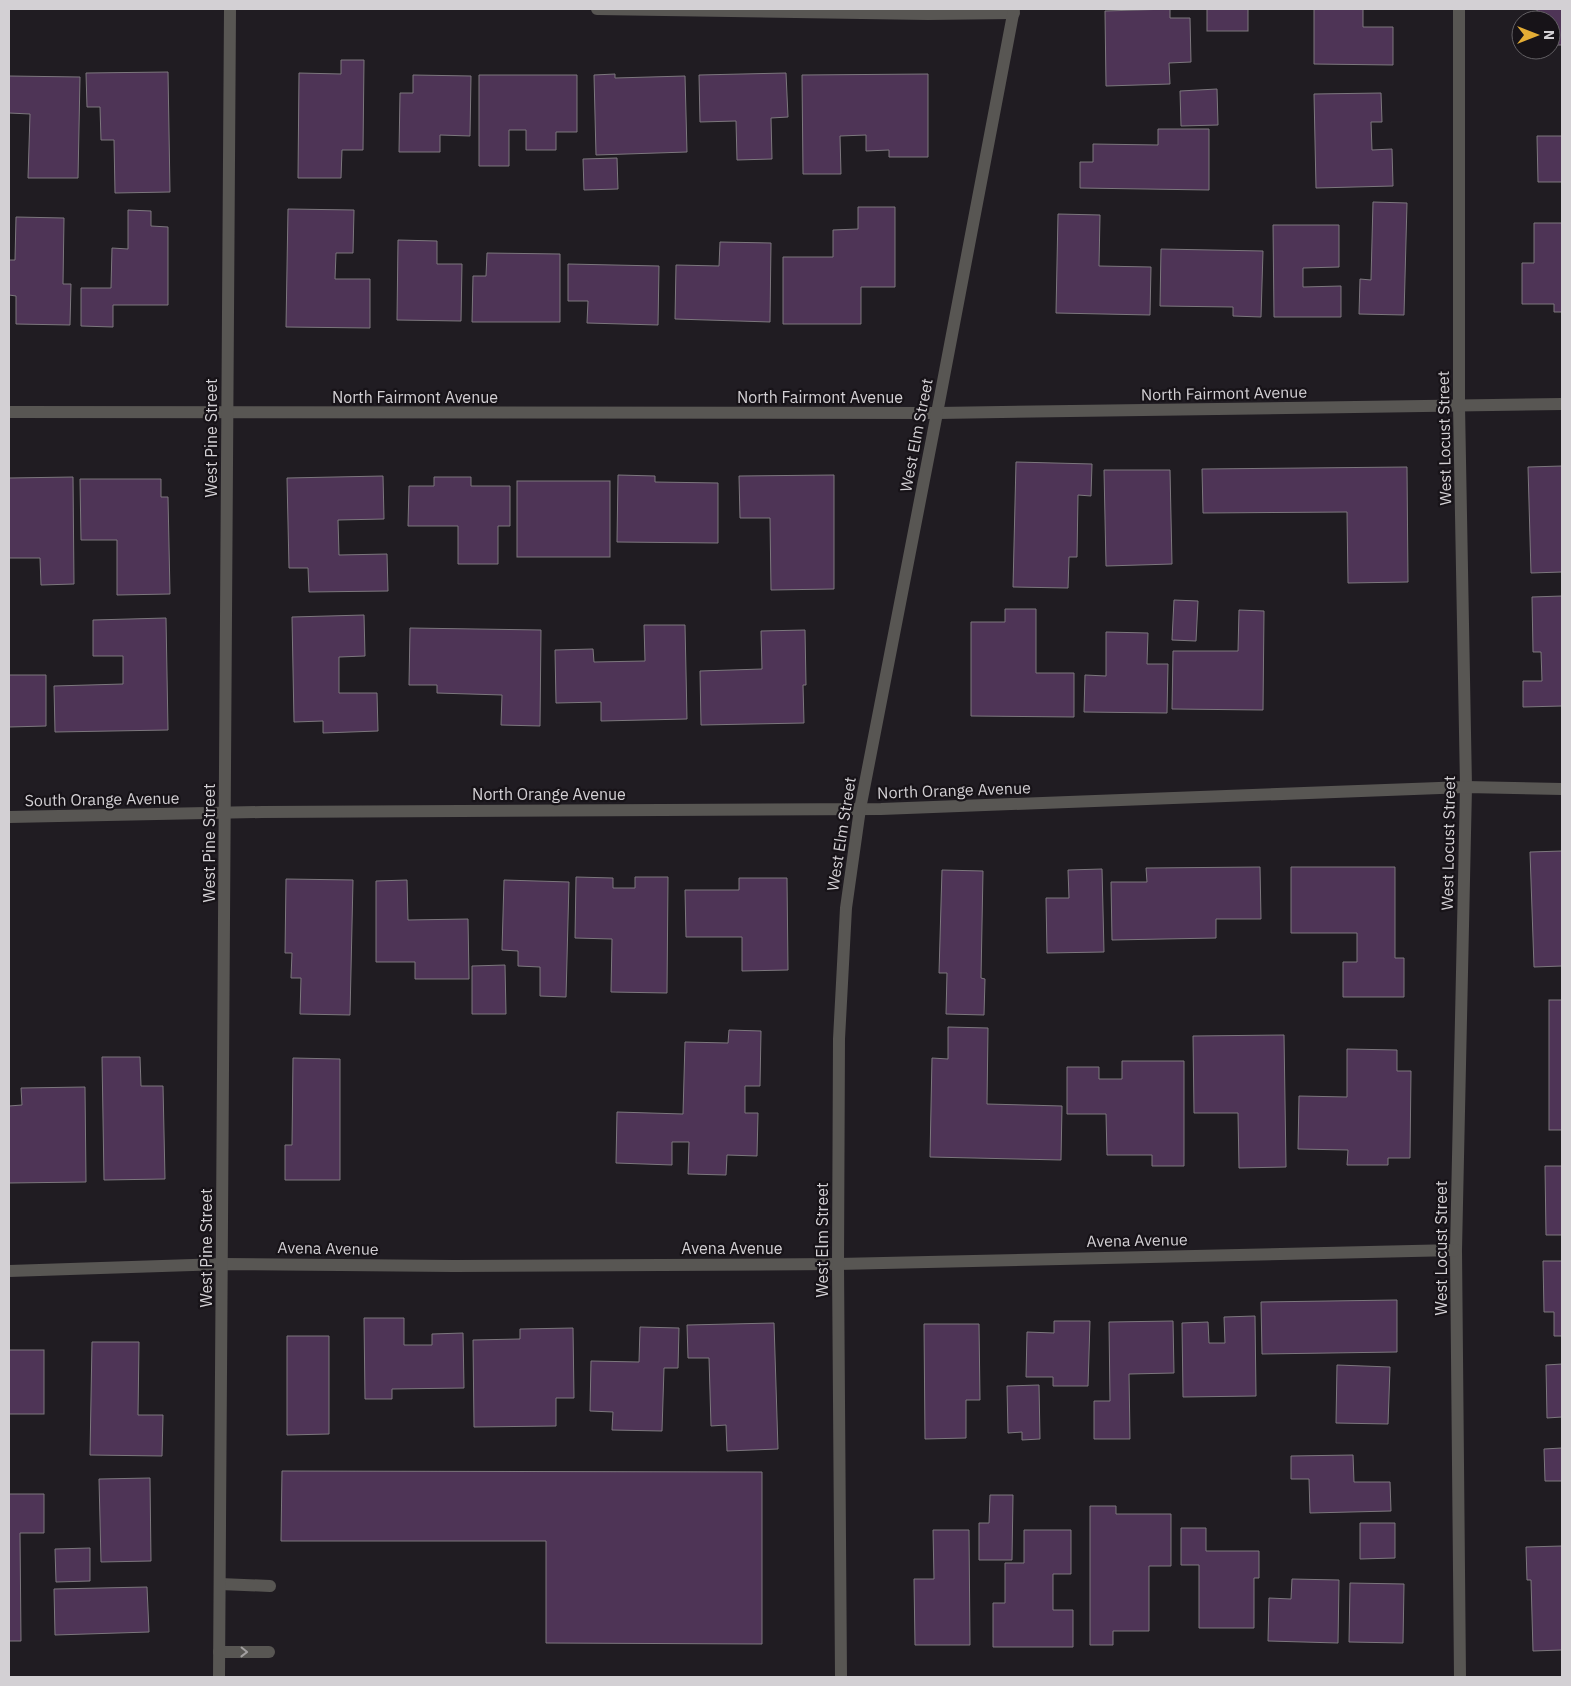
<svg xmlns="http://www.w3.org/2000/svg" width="1571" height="1686" viewBox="0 0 1571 1686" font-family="'IBM Plex Sans',sans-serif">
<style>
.building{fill:#4e3456;stroke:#7c777d}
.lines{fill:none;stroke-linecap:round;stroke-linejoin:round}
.minor{stroke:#585653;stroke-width:12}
.oneway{stroke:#a29fa0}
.labels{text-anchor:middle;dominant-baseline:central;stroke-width:4.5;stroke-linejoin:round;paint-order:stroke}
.street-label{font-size:16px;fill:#d3d0d4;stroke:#171318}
</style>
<rect width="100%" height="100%" fill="#201c22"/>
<g class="building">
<path d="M1170 9V18H1190L1191 62 1169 63 1170 84 1106 86 1105 11Z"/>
<rect x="1207" y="9" width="41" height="22"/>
<path d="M1314 9H1363V27H1393V65L1314 64Z"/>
<path d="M1537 9H1562V45H1551V20H1537Z"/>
<path d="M341 60H364L363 150H342L341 178H298L299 73 341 74Z"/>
<path d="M168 72 170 192 115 193 114 140H101L100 107H87L86 73Z"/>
<path d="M786 73 788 117 771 118 772 159 737 160 736 121 700 122 699 75Z"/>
<path d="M615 74V78L685 76 687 152 596 155 594 75Z"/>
<path d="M928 74V157H889V150L866 151V135L840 136 841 174H803L802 75Z"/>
<path d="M413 75 471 76 470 136 440 135V152H399L400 93H413Z"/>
<path d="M479 75H577V132H556V150H526V130H509V166H479Z"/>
<path d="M9 76 80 77 78 178H28L30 114 9 113Z"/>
<path d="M1217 89 1218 125 1181 126 1180 91Z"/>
<path d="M1381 93 1382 122H1371L1372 150 1392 149 1393 186 1316 188 1314 94Z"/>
<path d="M1158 129H1209V190L1080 188V162H1093V144L1158 145Z"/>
<path d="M1537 136H1562V182H1538Z"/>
<path d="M617 158 618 189 584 190 583 159Z"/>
<path d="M1373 202 1407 203 1404 315 1359 314 1360 279 1371 280Z"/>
<path d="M858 207H895V287H861V324H783V257H833V230L858 229Z"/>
<path d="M288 209 354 210 353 253H336L335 279H370V328L286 327Z"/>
<path d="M128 210 151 211V226L168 227V305H113V327L81 326V288H111L112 248 128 249Z"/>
<path d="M1058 214 1100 215 1099 266 1151 267 1150 315 1056 313Z"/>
<path d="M16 217 64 218 63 284H71L70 325 16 324V296L9 295V260H15Z"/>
<path d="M1534 223H1562V312H1554V304H1522V263H1534Z"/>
<path d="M1273 225H1339V267L1303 268V287L1341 286V317H1274Z"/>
<path d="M398 240 437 241V264H462L461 321 397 320Z"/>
<path d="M720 242 771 243 770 322 675 319 676 265 719 266Z"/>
<path d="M1161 249 1263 251 1261 317 1233 316V307L1160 306Z"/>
<path d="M487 253 560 254V322H472L473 276H486Z"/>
<path d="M568 264 659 266 658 325 587 323 588 301H568Z"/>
<path d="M1016 462 1092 464 1091 496 1078 495 1077 557H1069L1068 588 1013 587Z"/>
<path d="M1562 466V572L1531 573 1528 467Z"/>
<path d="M1407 467 1408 582 1348 583 1347 512 1203 513 1202 469Z"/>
<path d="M1104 470H1170L1172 564 1106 566Z"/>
<path d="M618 475 655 476V482L718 483V543L617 542Z"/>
<path d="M834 475V589L771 590 770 518H740L739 476Z"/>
<path d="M383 476 384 519 338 520 339 555 387 554 388 591 309 592 308 568H289L287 478Z"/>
<path d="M73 477 74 584 41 585 40 558H9V478Z"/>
<path d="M434 477H471V486H510V526H498V564H458V526H408L409 486H434Z"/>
<path d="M80 479H161V497H168L170 594 117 595V540H81Z"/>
<rect x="517" y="481" width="93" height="76"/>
<path d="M1562 596V706L1523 707V681H1542L1541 652H1533L1532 597Z"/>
<path d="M1174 600 1198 601 1196 641 1172 640Z"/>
<path d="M1005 609H1036V673H1074V717L971 716V622H1005Z"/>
<path d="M1239 610 1264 611 1263 710 1172 709 1173 651H1238Z"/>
<path d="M364 615 365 656 339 657V693H377L378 731 323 733V721L294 722 292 617Z"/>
<path d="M166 618 168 730 55 732 54 686 123 684V656H93V620Z"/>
<path d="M644 625H685L687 719 601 721V702L556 703 555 650 593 649 594 662 645 661Z"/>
<path d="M410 628 541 630 540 726 501 725 502 695 437 693V685H409Z"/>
<path d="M805 630 806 685H803L804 723 701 725 700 671 762 669 761 631Z"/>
<path d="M1106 632 1148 633 1147 664H1168L1167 713 1084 712 1085 675 1106 676Z"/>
<path d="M9 675H46V726L9 727Z"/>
<path d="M1562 851V966L1534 967 1530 852Z"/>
<path d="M1260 867 1261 919H1216V938L1112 940 1111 882H1147L1146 868Z"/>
<path d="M1291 867H1395V958H1404V997H1343V962H1357V933H1291Z"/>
<path d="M1102 869 1104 952 1047 953 1046 898H1069L1068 870Z"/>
<path d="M942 870 983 871 981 978 985 979 984 1015 946 1014 947 973H939Z"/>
<path d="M576 877 613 878V888H635V877H668L667 993 611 992 612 939 575 938Z"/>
<path d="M739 878H787L788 970 742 971V937H686L685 890H739Z"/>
<path d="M286 879 353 880 350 1015 300 1014 301 978H291L292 953H285Z"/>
<path d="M407 880 408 920 468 919 469 979H415V962H376V881Z"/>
<path d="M504 880 569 882 566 997 540 996V967L518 966V951L502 950Z"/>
<path d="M505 965 506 1014H472V966Z"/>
<rect x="1549" y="1000" width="13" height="130"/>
<path d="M948 1027 988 1028 987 1104 1062 1106 1061 1160 930 1157 932 1058 948 1059Z"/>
<path d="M729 1030 761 1031 760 1086H745V1113H758L757 1156 727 1155 726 1175 688 1174 689 1142H672V1165L616 1163 617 1112 683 1114 685 1042 728 1043Z"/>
<path d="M1284 1035 1286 1167 1239 1168 1238 1113H1194L1193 1036Z"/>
<path d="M1347 1049 1397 1050V1071H1411L1410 1158H1388V1165H1347L1348 1150 1298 1149 1299 1096 1347 1097Z"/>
<path d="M102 1057H140L141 1086H163L165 1179 104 1180Z"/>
<path d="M293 1058 340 1059V1180H285V1145H292Z"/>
<path d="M1122 1061H1184V1166H1152V1155H1107L1106 1114H1067V1067H1099V1079H1122Z"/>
<path d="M85 1087 86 1182 9 1183V1106L22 1105 21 1088Z"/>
<path d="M1545 1166H1562V1235H1546Z"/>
<path d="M1543 1261H1562V1336H1554V1312H1544Z"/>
<path d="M1397 1300V1352L1262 1354 1261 1302Z"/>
<path d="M1255 1316 1256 1396 1183 1397 1182 1323 1208 1322 1209 1343H1225L1224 1317Z"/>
<path d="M364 1318H404V1345H432V1334L463 1333 464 1388 392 1389V1399H365Z"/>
<path d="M1054 1321H1090L1088 1386H1053V1377H1026L1027 1332 1054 1333Z"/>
<path d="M1173 1321 1174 1373 1129 1374 1130 1439H1094V1401H1110L1109 1322Z"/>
<path d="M774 1323 778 1449 727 1451 726 1425 711 1426 709 1358H688L687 1325Z"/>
<path d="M924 1324H979L980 1400H966V1438L925 1439Z"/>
<path d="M640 1327 679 1328 678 1368H664L662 1431 612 1430 613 1412 590 1411 591 1361 639 1362Z"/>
<path d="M573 1328 574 1398H556V1426L474 1427 473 1340 520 1339V1329Z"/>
<path d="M287 1336H329V1434L287 1435Z"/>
<path d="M92 1342H139L138 1415H163L162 1456 90 1455Z"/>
<rect x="9" y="1350" width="35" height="64"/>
<path d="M1562 1364V1417L1547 1418 1546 1365Z"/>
<path d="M1337 1365 1390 1367 1388 1424 1336 1423Z"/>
<path d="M1039 1385 1040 1439 1022 1440V1432L1008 1433 1007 1386Z"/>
<path d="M1562 1448V1481H1545L1544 1449Z"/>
<path d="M1353 1455 1354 1482H1390L1391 1511 1310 1513 1309 1479H1291V1456Z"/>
<path d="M282 1471 762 1472V1644L546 1643V1541H281Z"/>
<path d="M150 1478 151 1561 101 1562 99 1479Z"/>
<path d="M9 1494H44V1533H20L21 1641H9Z"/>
<path d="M990 1495H1013L1012 1560H979V1523H989Z"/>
<path d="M1090 1506H1116V1514H1171V1566H1149V1631H1113V1645H1090Z"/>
<path d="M1360 1523H1395V1558L1360 1559Z"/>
<path d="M1181 1528H1206V1551H1259V1578H1254V1628H1199V1565H1181Z"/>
<path d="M933 1530H969L970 1645H915L914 1579H934Z"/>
<path d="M1024 1530H1071V1574H1053V1610H1073V1647H993V1603H1005V1563H1024Z"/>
<path d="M1562 1546V1650L1533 1651 1531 1580H1527L1526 1547Z"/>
<path d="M90 1548V1581L56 1582 55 1549Z"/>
<path d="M1292 1579 1339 1580 1338 1643 1268 1641 1269 1598 1291 1599Z"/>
<path d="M1350 1583 1404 1584 1403 1643 1349 1642Z"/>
<path d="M147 1587 149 1632 55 1635 54 1589Z"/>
</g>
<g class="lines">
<g class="minor">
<path d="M597 9 928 14 1014 13"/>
<path d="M1459 9V406L1466 787 1456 1250 1460 1677"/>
<path d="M9 412 937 413 1562 404"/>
<path d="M9 817 262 812 881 809 1466 787 1562 789"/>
<path d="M9 1271 223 1264 454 1266 838 1264 1456 1250"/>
<path d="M220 1584 270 1586"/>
<path d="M219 1652H269"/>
<path d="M219 1677 230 9"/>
<path d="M841 1677 838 1264 839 1039 846 908 860 809 937 413 1014 9"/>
</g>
</g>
<defs><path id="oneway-chevron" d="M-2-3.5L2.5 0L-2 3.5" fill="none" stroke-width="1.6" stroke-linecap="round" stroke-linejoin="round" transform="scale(1.25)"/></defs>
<use class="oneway" href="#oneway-chevron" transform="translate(244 1652) rotate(1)"/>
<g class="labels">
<g class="street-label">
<text transform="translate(1224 393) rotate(-1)">North Fairmont Avenue</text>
<text x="415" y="397">North Fairmont Avenue</text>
<text x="820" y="397">North Fairmont Avenue</text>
<text transform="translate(916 435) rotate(-79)">West Elm Street</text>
<text transform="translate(211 438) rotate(-90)">West Pine Street</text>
<text transform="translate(1444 438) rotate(-91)">West Locust Street</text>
<text transform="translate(954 790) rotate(-2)">North Orange Avenue</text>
<text x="549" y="794">North Orange Avenue</text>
<text transform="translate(102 799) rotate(-1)">South Orange Avenue</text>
<text transform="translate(841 834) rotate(-81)">West Elm Street</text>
<text transform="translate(209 843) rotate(-90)">West Pine Street</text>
<text transform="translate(1448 843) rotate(-89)">West Locust Street</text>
<text transform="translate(822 1240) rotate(-90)">West Elm Street</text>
<text transform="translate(1137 1240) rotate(-1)">Avena Avenue</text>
<text transform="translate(206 1248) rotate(-90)">West Pine Street</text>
<text transform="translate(328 1248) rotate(1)">Avena Avenue</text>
<text x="732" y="1248">Avena Avenue</text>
<text transform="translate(1441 1248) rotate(-90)">West Locust Street</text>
</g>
</g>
<rect width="1571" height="1686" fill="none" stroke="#d3d0d4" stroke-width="20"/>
<g transform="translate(1536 35) rotate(90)"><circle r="24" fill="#171318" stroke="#625f63"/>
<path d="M0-4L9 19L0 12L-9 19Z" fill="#e4ad35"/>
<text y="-8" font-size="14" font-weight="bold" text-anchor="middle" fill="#d3d0d4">N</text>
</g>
</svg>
